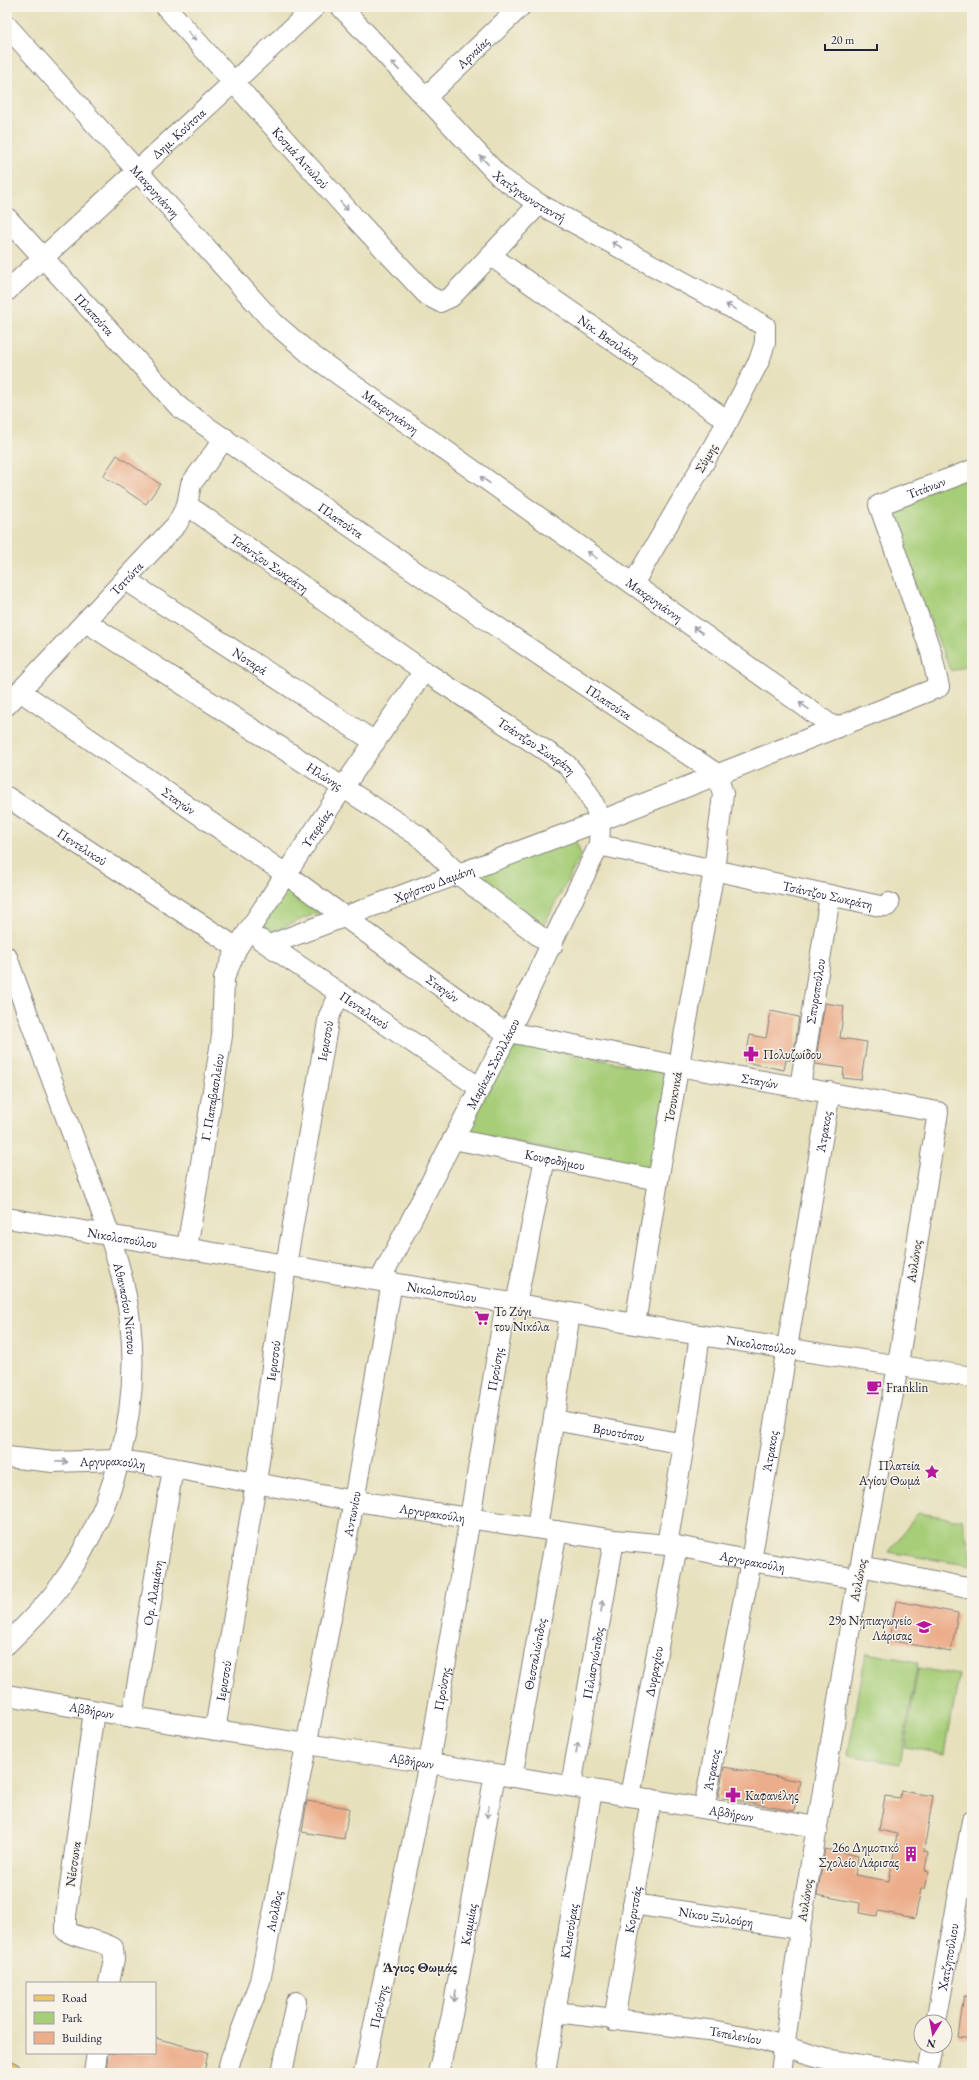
<svg xmlns="http://www.w3.org/2000/svg" width="979" height="2080" viewBox="0 0 979 2080" font-family="'EB Garamond',serif">
<style>
.green{fill:#a6cd77;stroke:#647859}
.building{fill:#ecad8a}
.lines{fill:none;stroke-linecap:round;stroke-linejoin:round}
.minor-casing{stroke:#84817c;stroke-width:22}
.major-casing{stroke:#84817c;stroke-width:24}
.minor{stroke:#fff;stroke-width:20}
.major{stroke:#edc569;stroke-width:22}
.oneway{stroke:#9c9ca7}
.labels{text-anchor:middle;dominant-baseline:central;stroke-width:3;stroke-linejoin:round;paint-order:stroke}
.street-label{font-size:13px;fill:#22223b;stroke:#f7f3e8}
.poi-label{font-size:13px;fill:#22223b;stroke:#f7f3e8;text-anchor:start}
.neighbourhood-label{font-size:14px;font-weight:bold;fill:#22223b;stroke:#f7f3e8}
</style>
<rect width="100%" height="100%" fill="#f7f3e8"/>
<filter id="ink" filterUnits="userSpaceOnUse"><feTurbulence type="fractalNoise" baseFrequency=".025" numOctaves="2"/><feDisplacementMap in="SourceGraphic" scale="8" xChannelSelector="R" yChannelSelector="G"/><feConvolveMatrix kernelMatrix="1 2 1 2 8 2 1 2 1" color-interpolation-filters="sRGB"/></filter>
<filter id="wash" filterUnits="userSpaceOnUse"><feTurbulence type="fractalNoise" baseFrequency=".012" numOctaves="4" result="noise"/><feDisplacementMap in="SourceGraphic" scale="16" xChannelSelector="R" yChannelSelector="G"/><feGaussianBlur stdDeviation="0.9" result="paint"/><feColorMatrix in="noise" values="0 0 0 0 0 0 0 0 0 0 0 0 0 0 0 0 0 1.4 0 .05"/><feComposite in="paint" operator="in"/></filter>
<g filter="url(#wash)">
<rect width="100%" height="100%" fill="#e7e0bc"/>
<g class="green">
<path d="M972 472V664L951 671 891 526 890 507Z"/>
<path d="M574 836 581 855 542 928 538 927 476 874Z"/>
<path d="M289 884 324 910 269 933 262 921Z"/>
<path d="M518 1044 665 1072 670 1079 653 1173 467 1132 512 1046Z"/>
<path d="M918 1513 962 1520 972 1559V1566L889 1552Z"/>
<path d="M866 1653 918 1662 900 1764 848 1755Z"/>
<path d="M918 1668 959 1675 945 1754 905 1747Z"/>
</g>
<g id="blocks">
<g class="building">
<path d="M117 455 160 484 146 504 103 476Z"/>
<path d="M825 1003 844 1006 840 1038 867 1042 861 1080 843 1078 844 1068 815 1064Z"/>
<path d="M771 1011 799 1017 793 1060H786L784 1070 745 1062 750 1035 766 1038Z"/>
<path d="M896 1601 958 1613 951 1652 889 1640Z"/>
<path d="M724 1767 800 1781 794 1811 718 1797Z"/>
<path d="M901 1791 933 1796 924 1851 928 1852 925 1870 929 1871 925 1889H921L915 1918 878 1911 877 1916 859 1913 860 1903 817 1895 825 1849 858 1856 855 1875 889 1881 897 1834 879 1830 885 1796 900 1798Z"/>
<path d="M307 1801 349 1808 344 1839 302 1832Z"/>
<path d="M964 1996 972 1997V2039L958 2037Z"/>
<path d="M155 2038 208 2052 204 2073H106L108 2053H155Z"/>
</g>
</g>
</g>
<g filter="url(#ink)">
<use href="#blocks" fill-opacity="0" stroke="#84817c" stroke-width="1"/>
<g class="lines">
<g class="minor-casing">
<g id="minor">
<path id="s1" d="M166 7 354 217 427 295 440 302 451 297 539 204"/>
<path id="s2" d="M341 7 500 177 539 204 765 326V343L759 361 728 421 633 584"/>
<path id="s3" d="M7 26 273 322 310 354 835 728"/>
<path id="s4" d="M425 98 520 7"/>
<path id="s5" d="M7 218 180 408 436 586 717 774 723 794 714 871 658 1180 635 1324"/>
<path id="s6" d="M491 256 728 421"/>
<path id="s7" d="M7 291 315 7"/>
<path id="s8" d="M187 505 424 671 566 764C580 780 595 799 599 820 601 828 599 838 599 845L880 906H887L889 903"/>
<path id="s9" d="M126 580 375 742"/>
<path id="s10" d="M86 622 420 837 458 874 552 946"/>
<path id="s11" d="M20 691 287 875 495 1026 509 1032 678 1066 938 1112 895 1383 858 1579 817 1827 800 1929 781 2073"/>
<path id="s12" d="M7 705 177 524 187 505 191 484 225 438"/>
<path id="s13" d="M7 797 237 948"/>
<path id="s14" d="M261 940 480 1088"/>
<path id="s15" d="M269 945 600 821 939 687 931 652 879 505 972 470"/>
<path id="s16" d="M7 957C31 1024 56 1091 81 1157 101 1210 123 1264 130 1321 141 1412 114 1512 60 1586 45 1607 25 1626 7 1644"/>
<path id="s17" d="M800 1087 830 896"/>
<path id="s18" d="M453 1139 658 1180"/>
<path id="s19" d="M7 1218 700 1335 972 1377"/>
<path id="s20" d="M187 1248 222 1036 224 978 237 948 342 789 424 671"/>
<path id="s21" d="M380 1280 509 1032 599 845"/>
<path d="M516 1304 545 1158"/>
<path id="s22" d="M554 1420 684 1444"/>
<path id="s23" d="M7 1457 53 1462 118 1460 173 1468 343 1499 614 1540 677 1546 751 1561 858 1579"/>
<path d="M537 1528 570 1313"/>
<path d="M667 1545 684 1444 700 1335"/>
<path d="M861 1566 972 1589"/>
<path id="s24" d="M7 1695 132 1717 429 1763 817 1827"/>
<path d="M94 1711 66 1916V1931C81 1940 99 1939 113 1948L114 1959 109 1983"/>
<path id="s25" d="M132 1717 173 1468"/>
<path id="s26" d="M215 1730 256 1483 286 1265 329 1016 340 994"/>
<path id="s27" d="M512 1777 557 1531"/>
<path id="s28" d="M571 1786 614 1540"/>
<path id="s29" d="M630 1796 677 1546"/>
<path id="s30" d="M704 1808 751 1561 830 1092"/>
<path id="s31" d="M633 1904 800 1929"/>
<path id="s32" d="M555 2012 716 2031 759 2039 826 2059 912 2073"/>
<path id="s33" d="M614 2021 651 1799"/>
<path id="s34" d="M936 2022 972 1821"/>
<path d="M94 2073 97 2053"/>
<path id="s35" d="M227 2073 231 2058 260 1981 354 1501 392 1282"/>
<path d="M282 2073 296 2002"/>
<path id="s36" d="M364 2073 429 1763 506 1302"/>
<path id="s37" d="M438 2073 452 2015 495 1774"/>
<path id="s38" d="M545 2073 592 1790"/>
<path d="M927 2073 932 2046"/>
</g>
</g>
<g class="major-casing">
<path id="major" d="M7 2072 10 2073"/>
</g>
<use href="#minor" class="minor"/>
<use href="#major" class="major"/>
</g>
<defs><path id="oneway-shaft" d="M-6 0H5M1.5-3L5.5 0L1.5 3" fill="none" stroke-width="1.6" stroke-linecap="round" stroke-linejoin="round"/></defs>
<g class="oneway">
<use href="#oneway-shaft" transform="translate(192 36) rotate(48)"/>
<use href="#oneway-shaft" transform="translate(395 66) rotate(-133)"/>
<use href="#oneway-shaft" transform="translate(484 160) rotate(-134)"/>
<use href="#oneway-shaft" transform="translate(344 206) rotate(48)"/>
<use href="#oneway-shaft" transform="translate(617 245) rotate(-152)"/>
<use href="#oneway-shaft" transform="translate(731 307) rotate(-152)"/>
<use href="#oneway-shaft" transform="translate(485 480) rotate(-145)"/>
<use href="#oneway-shaft" transform="translate(592 555) rotate(-145)"/>
<use href="#oneway-shaft" transform="translate(698 630) rotate(-145)"/>
<use href="#oneway-shaft" transform="translate(804 706) rotate(-145)"/>
<use href="#oneway-shaft" transform="translate(62 1462) rotate(2)"/>
<use href="#oneway-shaft" transform="translate(602 1606) rotate(-80)"/>
<use href="#oneway-shaft" transform="translate(577 1748) rotate(-80)"/>
<use href="#oneway-shaft" transform="translate(488 1812) rotate(100)"/>
<use href="#oneway-shaft" transform="translate(455 1996) rotate(100)"/>
</g>
</g>
<defs>
<g id="pharmacy-bare" transform="scale(1.2)"><path d="M-2-6h4v4h4v4h-4v4h-4v-4h-4v-4h4Z" fill="#b5179e" stroke="#f7f3e8" stroke-width="2.5" paint-order="stroke"/></g>
<g id="supermarket-bare" transform="scale(1.2)"><path d="M-6-5.5h2.5l.6 2H6L4.5 2H-2.5L-4.4-4H-6ZM-1.5 3.2a1.3 1.3 0 1 0 .1 0ZM3 3.2a1.3 1.3 0 1 0 .1 0Z" fill="#b5179e" stroke="#f7f3e8" stroke-width="2.5" paint-order="stroke"/></g>
<g id="cafe-bare" transform="scale(1.2)"><path d="M-5.5-4.5H6V0H3Q3 3.5 0 3.5H-2.5Q-5.5 3.5-5.5 0ZM3-3.2v2h1.7v-2ZM-6 4.5H4V6H-6Z" fill="#b5179e" stroke="#f7f3e8" stroke-width="2.5" paint-order="stroke"/></g>
<g id="sight-bare" transform="scale(1.2)"><path d="M0-6L1.8-2.2L6-1.7L2.9 1.2L3.7 5.4L0 3.3L-3.7 5.4L-2.9 1.2L-6-1.7L-1.8-2.2Z" fill="#b5179e" stroke="#f7f3e8" stroke-width="2.5" paint-order="stroke"/></g>
<g id="school-bare" transform="scale(1.2)"><path d="M0-5L7-2L0 1L-7-2ZM-4 1L0 2.5L4 1V4Q0 6-4 4Z" fill="#b5179e" stroke="#f7f3e8" stroke-width="2.5" paint-order="stroke"/></g>
<g id="building-bare" transform="scale(1.2)"><path d="M-4-6H4V6H1V3H-1V6H-4ZM-2.5-4.3h1.7v1.8h-1.7ZM.8-4.3h1.7v1.8H.8ZM-2.5-1h1.7V.8h-1.7ZM.8-1h1.7V.8H.8Z" fill="#b5179e" stroke="#f7f3e8" stroke-width="2.5" paint-order="stroke"/></g>
</defs>
<g fill-rule="evenodd">
<use href="#pharmacy-bare" x="751" y="1054"/>
<use href="#supermarket-bare" x="482" y="1318"/>
<use href="#cafe-bare" x="874" y="1387"/>
<use href="#sight-bare" x="932" y="1472"/>
<use href="#school-bare" x="924" y="1627"/>
<use href="#pharmacy-bare" x="733" y="1795"/>
<use href="#building-bare" x="911" y="1854"/>
</g>
<g class="labels">
<g class="street-label">
<text stroke="none"><textPath href="#s4" startOffset="66">Αρναίας</textPath></text>
<text stroke="none"><textPath href="#s7" startOffset="233">Δημ. Κούτσια</textPath></text>
<text stroke="none"><textPath href="#s1" startOffset="202">Κοσμά Αιτωλού</textPath></text>
<text stroke="none"><textPath href="#s3" startOffset="222">Μακρυγιάννη</textPath></text>
<text stroke="none"><textPath href="#s2" startOffset="268">Χατζηκωνσταντή</textPath></text>
<text stroke="none"><textPath href="#s5" startOffset="130">Πλαπούτα</textPath></text>
<text stroke="none"><textPath href="#s6" startOffset="144">Νικ. Βασιλάκη</textPath></text>
<text stroke="none"><textPath href="#s3" startOffset="546">Μακρυγιάννη</textPath></text>
<text transform="translate(706 458) rotate(-60)">Σύμης</text>
<text stroke="none"><textPath href="#s15" startOffset="960">Τιτάνων</textPath></text>
<text stroke="none"><textPath href="#s5" startOffset="453">Πλαπούτα</textPath></text>
<text stroke="none"><textPath href="#s8" startOffset="101">Τσάντζου Σωκράτη</textPath></text>
<text stroke="none"><textPath href="#s12" startOffset="174">Τσιτώτα</textPath></text>
<text stroke="none"><textPath href="#s3" startOffset="870">Μακρυγιάννη</textPath></text>
<text stroke="none"><textPath href="#s9" startOffset="148">Νοταρά</textPath></text>
<text stroke="none"><textPath href="#s5" startOffset="777">Πλαπούτα</textPath></text>
<text stroke="none"><textPath href="#s8" startOffset="425">Τσάντζου Σωκράτη</textPath></text>
<text stroke="none"><textPath href="#s10" startOffset="284">Ηλώνης</textPath></text>
<text stroke="none"><textPath href="#s11" startOffset="193">Σταγών</textPath></text>
<text stroke="none"><textPath href="#s20" startOffset="449">Υπερείας</textPath></text>
<text stroke="none"><textPath href="#s13" startOffset="90">Πεντελικού</textPath></text>
<text stroke="none"><textPath href="#s15" startOffset="176">Χρήστου Δαμάνη</textPath></text>
<text stroke="none"><textPath href="#s8" startOffset="784">Τσάντζου Σωκράτη</textPath></text>
<text stroke="none"><textPath href="#s11" startOffset="517">Σταγών</textPath></text>
<text stroke="none"><textPath href="#s17" startOffset="97">Σπυροπούλου</textPath></text>
<text stroke="none"><textPath href="#s14" startOffset="125">Πεντελικού</textPath></text>
<text stroke="none"><textPath href="#s26" startOffset="698">Ιερισσού</textPath></text>
<text stroke="none"><textPath href="#s21" startOffset="244">Μαρίκας Σκυλλάκου</textPath></text>
<text stroke="none"><textPath href="#s11" startOffset="852">Σταγών</textPath></text>
<text stroke="none"><textPath href="#s20" startOffset="153">Γ. Παπαβασιλείου</textPath></text>
<text transform="translate(673 1097) rotate(-80)">Τσουκνικά</text>
<text stroke="none"><textPath href="#s30" startOffset="687">Άτρακος</textPath></text>
<text stroke="none"><textPath href="#s18" startOffset="104">Κουφοδήμου</textPath></text>
<text stroke="none"><textPath href="#s19" startOffset="117">Νικολοπούλου</textPath></text>
<text transform="translate(914 1261) rotate(-81)">Αυλώνος</text>
<text stroke="none"><textPath href="#s19" startOffset="441">Νικολοπούλου</textPath></text>
<text stroke="none"><textPath href="#s16" startOffset="372">Αθανασίου Νίτσιου</textPath></text>
<text stroke="none"><textPath href="#s19" startOffset="765">Νικολοπούλου</textPath></text>
<text stroke="none"><textPath href="#s26" startOffset="374">Ιερισσού</textPath></text>
<text stroke="none"><textPath href="#s36" startOffset="716">Προύσης</textPath></text>
<text stroke="none"><textPath href="#s22" startOffset="66">Βρυοτόπου</textPath></text>
<text stroke="none"><textPath href="#s30" startOffset="363">Άτρακος</textPath></text>
<text stroke="none"><textPath href="#s23" startOffset="106">Αργυρακούλη</textPath></text>
<text stroke="none"><textPath href="#s23" startOffset="430">Αργυρακούλη</textPath></text>
<text stroke="none"><textPath href="#s35" startOffset="574">Αντωνίου</textPath></text>
<text stroke="none"><textPath href="#s23" startOffset="754">Αργυρακούλη</textPath></text>
<text transform="translate(858 1580) rotate(-79)">Αυλώνος</text>
<text stroke="none"><textPath href="#s25" startOffset="126">Ορ. Αλαμάνη</textPath></text>
<text stroke="none"><textPath href="#s27" startOffset="125">Θεσσαλιώτιδος</textPath></text>
<text stroke="none"><textPath href="#s28" startOffset="125">Πελασγιώτιδος</textPath></text>
<text stroke="none"><textPath href="#s29" startOffset="127">Δυρραχίου</textPath></text>
<text stroke="none"><textPath href="#s26" startOffset="50">Ιερισσού</textPath></text>
<text stroke="none"><textPath href="#s36" startOffset="392">Προύσης</textPath></text>
<text stroke="none"><textPath href="#s24" startOffset="86">Αβδήρων</textPath></text>
<text stroke="none"><textPath href="#s24" startOffset="410">Αβδήρων</textPath></text>
<text stroke="none"><textPath href="#s30" startOffset="39">Άτρακος</textPath></text>
<text stroke="none"><textPath href="#s24" startOffset="734">Αβδήρων</textPath></text>
<text transform="translate(73 1864) rotate(-82)">Νέσσωνα</text>
<text transform="translate(805 1900) rotate(-81)">Αυλώνος</text>
<text stroke="none"><textPath href="#s33" startOffset="113">Κορυτσάς</textPath></text>
<text stroke="none"><textPath href="#s35" startOffset="169">Αιολίδος</textPath></text>
<text stroke="none"><textPath href="#s31" startOffset="84">Νίκου Ξυλούρη</textPath></text>
<text stroke="none"><textPath href="#s37" startOffset="152">Καμμίας</textPath></text>
<text stroke="none"><textPath href="#s38" startOffset="144">Κλεισούρας</textPath></text>
<text stroke="none"><textPath href="#s34" startOffset="66">Χατζηπούλιου</textPath></text>
<text stroke="none"><textPath href="#s36" startOffset="68">Προύσης</textPath></text>
<text stroke="none"><textPath href="#s32" startOffset="182">Τεπελενίου</textPath></text>
</g>
<g class="poi-label">
<text x="763" y="1054">Πολυζωίδου</text>
<text x="494" y="1311">Το Ζύγι<tspan x="494" dy="15">του Νικόλα</tspan></text>
<text x="886" y="1387">Franklin</text>
<text x="920" y="1465" text-anchor="end">Πλατεία<tspan x="920" dy="15">Αγίου Θωμά</tspan></text>
<text x="912" y="1620" text-anchor="end">29ο Νηπιαγωγείο<tspan x="912" dy="15">Λάρισας</tspan></text>
<text x="745" y="1795">Καφανέλης</text>
<text x="899" y="1847" text-anchor="end">26ο Δημοτικό<tspan x="899" dy="15">Σχολείο Λάρισας</tspan></text>
</g>
<g class="neighbourhood-label">
<text x="420" y="1967">Άγιος Θωμάς</text>
</g>
</g>
<rect width="979" height="2080" fill="none" stroke="#f7f3e8" stroke-width="24"/>
<rect x="26" y="1982" width="130" height="72" fill="#f7f3e8" stroke="#a29fa3"/>
<rect x="34" y="1995" width="20" height="6" fill="#edc569" stroke="#a29fa3"/>
<text x="62" y="2002" font-size="12" fill="#22223b">Road</text>
<rect x="34" y="2012" width="20" height="12" fill="#a6cd77" stroke="#a29fa3"/>
<text x="62" y="2022" font-size="12" fill="#22223b">Park</text>
<rect x="34" y="2032" width="20" height="12" fill="#ecad8a" stroke="#a29fa3"/>
<text x="62" y="2042" font-size="12" fill="#22223b">Building</text>
<g transform="translate(933 2034) rotate(191)"><circle r="19" fill="#f7f3e8" stroke="#a29fa3"/>
<path d="M0-3L7 15L0 10L-7 15Z" fill="#b5179e"/>
<text y="-6" font-size="11" font-weight="bold" text-anchor="middle" fill="#22223b">N</text>
</g>
<path d="M825 44v6h52v-6" fill="none" stroke="#22223b" stroke-width="2"/>
<text x="831" y="44" font-size="12" fill="#22223b" stroke="#f7f3e8" stroke-width="3" paint-order="stroke">20 m</text>
</svg>
